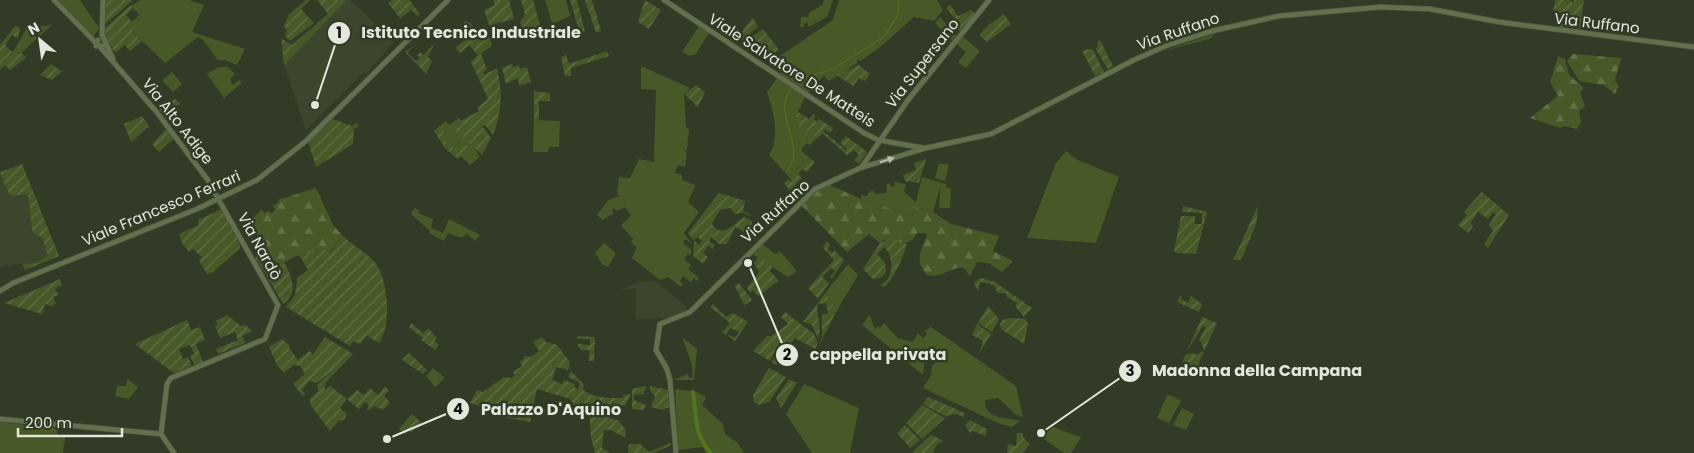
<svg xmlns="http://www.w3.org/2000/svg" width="1694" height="453" viewBox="0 0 1694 453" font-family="Poppins,sans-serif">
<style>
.built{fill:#3b462c}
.green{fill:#465927}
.forest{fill:url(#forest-firs)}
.garden{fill:url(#garden-furrows)}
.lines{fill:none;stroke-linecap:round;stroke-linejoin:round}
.stream{stroke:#56741c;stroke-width:1}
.canal{stroke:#56741c;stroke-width:4}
.tertiary-casing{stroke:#4e5743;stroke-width:6}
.tertiary{stroke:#62704e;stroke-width:4.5}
.oneway{fill:#b5beaa}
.labels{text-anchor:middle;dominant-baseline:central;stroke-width:5;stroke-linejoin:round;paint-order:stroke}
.street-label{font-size:15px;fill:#e2e8db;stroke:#323b26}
.leader{fill:none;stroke:#e2e8db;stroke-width:2}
.callout-dot{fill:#e2e8db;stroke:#323b26;stroke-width:2}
.mark-label{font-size:15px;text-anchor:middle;font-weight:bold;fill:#111}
.callout-label{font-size:16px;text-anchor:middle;font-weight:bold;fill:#e2e8db;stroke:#323b26;stroke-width:5;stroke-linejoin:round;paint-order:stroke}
</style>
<defs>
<pattern id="forest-firs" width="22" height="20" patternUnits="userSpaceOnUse" patternTransform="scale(1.25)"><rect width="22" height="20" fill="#465927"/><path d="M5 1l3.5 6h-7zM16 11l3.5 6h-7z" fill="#607146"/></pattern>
<pattern id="garden-furrows" width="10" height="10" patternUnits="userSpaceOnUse" patternTransform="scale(1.25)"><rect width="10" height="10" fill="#465927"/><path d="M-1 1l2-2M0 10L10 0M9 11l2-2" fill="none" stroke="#607146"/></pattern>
</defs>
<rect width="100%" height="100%" fill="#323b26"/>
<g class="built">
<path d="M347 0H351L394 42 366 74 364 72 306 130 284 65Z"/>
<path d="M22 164 59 256 25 270 23 264 10 265 0 268V173Z"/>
<path d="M655 281 686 306V311L671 318 635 319 636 289H621L639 282Z"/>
</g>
<g class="green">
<path d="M58 0H80L99 28 93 38Z"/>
<path d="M141 0H189L204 5 192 32 245 49 237 65 225 60H218L203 40 198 37 165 63 132 31 142 17 130 6Z"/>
<path d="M545 0H566L570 16 552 24Z"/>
<path d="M824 0H833L827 17 808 27V22L804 24V27H800L801 17H808L809 13 822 5Z"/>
<path d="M839 0H937L943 10 934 21 914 17 879 48 860 61 858 59 857 63 829 81 824 76 807 93 793 122 813 133 816 139 810 145 807 143 801 150 806 155 801 165 789 177 769 155C781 137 773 110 767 92L783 70 771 62 833 20Z"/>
<path d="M940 17 956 36 952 41 935 23Z"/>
<path d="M52 25 20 54 14 50 27 28Z"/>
<path d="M699 26 709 33 696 54 690 56 682 52Z"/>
<path d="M1216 33 1209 39 1160 52Z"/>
<path d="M962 36 980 51 966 68 958 62 966 52 956 44Z"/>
<path d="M641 66 690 88 684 94 686 127 689 129 687 150H685L687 155 685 167 678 165 675 173 682 175V180L696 185 688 202 699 212 684 233 692 244 685 239 683 243 692 250 690 256 688 254 684 259 691 265 688 269 699 278 697 281 694 278 691 282 683 276 680 281 683 284 681 287 668 277 660 280 632 258 637 247 631 243 633 239 621 225 631 216 625 207 617 211 614 208 612 210 614 213 603 220 597 215 608 200 620 196 617 194 619 177 630 178 639 159 654 162 656 90 641 89Z"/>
<path d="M219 67H228L235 74 230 79 233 85 239 80 242 83 224 98 207 74Z"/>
<path d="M172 72 182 84 173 92 162 80Z"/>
<path d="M459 118 462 121 460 133 472 145 480 157 470 165 461 156 458 159 445 148 434 131 446 121 449 125Z"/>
<path d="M534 120 560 121 559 147H549L548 152H533Z"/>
<path d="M1066 151 1076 159 1119 177 1096 243 1027 238 1056 163Z"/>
<path d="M939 163 949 165 945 181 935 178Z"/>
<path d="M922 177 946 184V188H951L950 208H939L940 188 933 212 915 207 912 216 861 199V195L867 196 870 191H874L875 194 886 193 887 184 890 183 891 187 895 185 894 182 906 184 904 192 916 202Z"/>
<path d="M414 208 419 210 418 213 433 219 431 228 443 233 449 219 480 235 475 241 467 234 461 238 448 233 444 241 429 233 430 231 411 214Z"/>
<path d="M604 243 616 253 608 267 602 264 595 253Z"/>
<path d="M761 243 775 254 780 251 797 271 788 277 751 253Z"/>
<path d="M848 264 858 275 835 314 826 292Z"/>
<path d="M869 315 872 318 871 319 875 329 878 326 880 328 884 323 898 338 912 342 918 334 924 338 927 334 924 331 931 327 1016 386 1023 417 1015 414 998 398 985 400C984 420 1008 417 1020 421L1012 427 1000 424 923 388 931 375 932 365 939 361 930 353 925 357 923 375 862 325Z"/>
<path d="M682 337 697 349 694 380H674L688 374 689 378 693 377 692 365Z"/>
<path d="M433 368 445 378 435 387 426 376Z"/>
<path d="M127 379 138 387 129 399 115 396 117 386H126Z"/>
<path d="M804 384 859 408 850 453H812L786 414Z"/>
<path d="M675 389 697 392 706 397 702 405 723 424 725 434 738 443 744 453H706L703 447 678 450Z"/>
<path d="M1170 395 1181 401 1169 423 1157 418 1167 396Z"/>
<path d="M1182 408 1194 414 1186 430 1173 425Z"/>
<path d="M0 422 54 428 58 430 57 436 65 437 63 453H0Z"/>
<path d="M1053 427 1081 437 1071 453H1064L1041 437Z"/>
</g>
<g class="forest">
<path d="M1573 54 1621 58 1615 80 1619 86 1615 94 1604 85 1579 81 1567 61Z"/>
<path d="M1558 56 1565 59 1569 75 1584 88 1580 93 1585 106 1579 111 1581 122 1577 129 1564 126 1561 128 1530 118 1558 96 1550 82Z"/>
<path d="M830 185 861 199 912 216 915 207 933 212 951 224 999 236 993 251 1013 261 1002 272 988 263 977 262 970 276 964 268C951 266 942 279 927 275 914 259 921 253 927 235L924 233H917C910 248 896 242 883 240L880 243 869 234 847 252 801 205 811 194Z"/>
<path d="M316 188 333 225 343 236 329 253 323 248 317 253 310 249V253L301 258 298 255 265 273 255 258 262 254 259 248 263 245 249 221 262 210 265 213 268 211 272 213 275 210 273 206 279 202 278 200Z"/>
</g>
<g class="garden">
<path d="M106 0H131L132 1 104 25Z"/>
<path d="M306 0H310L301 9 314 23 290 41 285 36 287 30 284 26 289 14Z"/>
<path d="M317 0H347L284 65 281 38 292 45 328 14Z"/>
<path d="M392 0H409L420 14 417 16 412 10 400 18 388 3Z"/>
<path d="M493 0H509L514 19 495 24 497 39 494 40 484 10 495 5Z"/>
<path d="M521 0H533L541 28 524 35 520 22 525 15Z"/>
<path d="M570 0H577L585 32 580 34Z"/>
<path d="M585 0H592L601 31 596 33Z"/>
<path d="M645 0 661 10 649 29 638 22Z"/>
<path d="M1555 0H1570L1573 3 1574 0H1584L1580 29 1560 27 1561 13 1553 12Z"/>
<path d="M950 4 958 16 972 10 975 14 960 32 956 26 958 22 946 8Z"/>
<path d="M130 6 133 8 126 15 132 22 139 15 143 17 132 31 142 41 130 51 125 45 115 53 103 34 104 29Z"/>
<path d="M1004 14 1011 24 987 42 979 35 989 25Z"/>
<path d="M753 18 758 27 751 32 749 41 740 39 744 28Z"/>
<path d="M466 21 467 23 470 22 476 35 487 30 492 45 481 54 487 70 483 72 484 75 497 68C503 93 502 111 493 135L485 125 482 126 491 138 482 155 453 128 462 120 479 111 478 107 488 99 471 62 478 55 469 45 460 53 455 48 464 41 460 37 468 31 463 23Z"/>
<path d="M16 25 20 28 18 39 12 35 5 45 12 52 14 50 20 54 22 53 26 58 10 70 5 65 0 70V45Z"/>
<path d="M763 29 779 50 765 60 752 49 753 36Z"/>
<path d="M1100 40 1113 66 1108 69 1096 50 1098 42Z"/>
<path d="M435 43 428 57 432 61 426 74 405 52 415 45 407 53 416 61 420 58 417 55 420 52 423 55Z"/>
<path d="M1088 49 1093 50 1104 72 1095 76 1082 51Z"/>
<path d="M607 51 609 56 571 68V76H565L561 57 566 55 569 64Z"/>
<path d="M51 64 61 71 65 69 52 80 40 75Z"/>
<path d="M512 64 513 67 518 65 520 69 527 67 531 82 519 86 518 78 506 84 502 68Z"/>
<path d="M859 65 870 74 865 81 859 78 853 86 836 75Z"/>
<path d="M696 85 705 92 698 107 684 94Z"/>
<path d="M534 91 550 93V101H539V120H534Z"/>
<path d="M175 99 181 104 175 107 170 114 174 120 170 123 159 110Z"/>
<path d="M798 112 809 119 813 114 816 116 814 119 817 122 819 119 833 128 830 133 825 129 823 131 846 150 847 149 840 143 846 136 867 152 859 164 854 160 859 155 854 150 847 155 823 134 816 139 812 133 793 123Z"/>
<path d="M142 116 149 126 131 142 124 124Z"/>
<path d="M333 119 352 126 357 123 359 126 354 129 353 144 316 167 308 142Z"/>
<path d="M446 121 447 123 443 132 445 141 455 149 459 144 471 146 458 159 445 148 434 131Z"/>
<path d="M166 129 174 138 159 152 152 144Z"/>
<path d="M806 155 815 162 807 172 802 169 798 174 802 178 790 191 784 183 788 180 793 182 789 177 801 165Z"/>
<path d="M926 159 919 183 905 181 903 175 916 170 914 163Z"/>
<path d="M22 164 59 256 25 270 23 264 37 263 48 256 42 237 34 234 32 229 28 194 12 196 9 194 0 172Z"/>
<path d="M1482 192 1509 215 1488 248 1484 244 1493 231 1489 225 1496 214 1493 212 1488 219 1478 212 1471 222 1473 227 1468 233 1458 225 1467 215 1464 212Z"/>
<path d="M719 193 745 201 743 211 755 217 743 213 735 214 730 208 720 210 712 224 717 230C727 234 736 222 744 217L752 221 750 235 735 227 727 244H719L711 237 709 241 715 245 713 249 708 246 703 253 708 257 703 264 693 256 694 243 695 241 699 245 702 241 697 237 693 240 688 233Z"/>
<path d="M1183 206 1207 212 1196 254 1176 253 1174 251 1181 216H1195V224H1202V213L1182 212Z"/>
<path d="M1258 206 1257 221 1243 256 1240 260H1233Z"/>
<path d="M222 209 239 240 240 248 212 273 207 274 199 260 202 257 193 249 189 252 182 243 179 234 199 225 198 220Z"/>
<path d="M343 236C353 246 368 253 376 264 388 279 392 327 379 343L367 336 360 344 353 341 350 346 286 307 295 295 297 278 308 270 301 258 310 253 311 247 317 253 323 248 330 253Z"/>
<path d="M889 239 907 244C904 255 893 281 884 287L880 285C896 278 893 256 884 247L877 254 885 263 886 272 882 277 873 279 863 269 880 243Z"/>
<path d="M827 241 830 245 827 248 832 253 834 250 844 260 832 279 830 277 835 271 831 268 822 277 829 283 818 299 808 288 834 260 823 248Z"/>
<path d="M758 257 773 267 770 271 779 281 758 296 753 290 750 293 747 288 759 272 754 263Z"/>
<path d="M284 262C291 276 300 293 283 304L265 273Z"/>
<path d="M981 278 995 282 1032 308 1024 317 1015 306 1017 303 1007 297 1006 293H998L994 285 981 282 979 284V290L976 288 974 282Z"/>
<path d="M60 279 62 285 55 288 58 295 53 297 56 303 52 306 45 304 42 314 4 303Z"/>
<path d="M739 283 752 300 744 305 735 286Z"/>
<path d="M826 292 835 314 818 347 822 337V315L828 313 826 303 818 304C815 313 823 327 818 338L811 324 803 322Z"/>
<path d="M1180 296 1182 297 1181 299 1188 303 1191 296 1202 304 1199 312 1177 302Z"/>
<path d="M713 304 726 317 733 313 748 322 735 341 728 336V335L735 337 739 332 730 328 726 335 722 333 730 323 710 307Z"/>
<path d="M988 306 999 319 992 332 978 323Z"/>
<path d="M785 312 814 334 818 343 815 349 795 338 777 365 771 362 777 354 780 356 787 346 780 342 770 361 753 351 767 336H771L788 324 781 317Z"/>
<path d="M227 315 241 326 245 325 253 331 242 336 245 343 218 354 216 349 238 340 235 332 220 338 215 326 218 324 216 321Z"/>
<path d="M1202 317 1217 323 1195 371 1181 365 1186 354 1194 353 1195 355 1204 351 1202 343 1199 340 1206 327 1203 326 1187 351Z"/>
<path d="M1011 318 1026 319 1028 324 1024 344 1001 329 1000 324 1002 320Z"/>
<path d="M187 320 191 330 200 327 205 340 196 344 203 362 194 365 190 356 194 354 190 345 179 349 183 359 188 357 192 366 174 373 135 344Z"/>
<path d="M411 323 423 333 428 328 437 338 434 341 439 345 435 350 421 340 423 338 409 327Z"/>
<path d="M977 324 991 334 979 354 983 341 972 335Z"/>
<path d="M577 336 595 337 594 361H589V350H581L577 344 590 345V339H577Z"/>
<path d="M325 337 353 354 326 382 324 390 330 386 347 399 357 390 364 395 370 388 378 395 385 386 389 391 384 395 390 403 383 410 374 406 370 410 367 409 369 405 365 402 359 409 347 399 340 408 347 414 344 420 339 421 330 431 310 404 311 402 309 400 318 391 317 385 332 371 316 383 309 381 302 390 305 394 303 396 293 384 305 374 300 366 294 365 284 373 277 365 269 347 282 339 290 346 289 348 298 360 309 351 313 354Z"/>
<path d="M542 337 546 342 557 345 570 362 568 370 556 367 552 380 562 384 564 380 575 384 574 387 577 388V393L580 383 568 377 571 371 584 385 583 390C595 398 608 398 622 398L624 395 631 394 625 406 612 403 608 417 619 421 626 430 625 438 611 430H604L602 448 610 453H595L591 437 589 409 582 403 574 405 570 399 537 389 530 422 479 412 482 407 470 403 477 390 483 392 504 377 511 378 515 375 513 372 522 366 520 363 525 356 531 357 539 351 533 342Z"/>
<path d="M409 353 427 370 423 374 402 360Z"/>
<path d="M769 368 786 377 769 402 759 405 754 402 753 395Z"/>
<path d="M789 379 797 383 781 408 776 398Z"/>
<path d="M647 386 643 394 634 395V400L646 405 644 410 632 409V389Z"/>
<path d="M650 386 668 390 670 407 661 410 651 407 655 396 650 391Z"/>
<path d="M928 397 965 413 964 417 956 414 945 416 923 404Z"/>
<path d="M922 405 945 418 922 439 906 423Z"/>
<path d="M412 414 421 422 412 432 407 431 405 434 399 429Z"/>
<path d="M970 420 987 429 986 436 973 431 970 433 965 425Z"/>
<path d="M905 425 920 440 910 448 897 433Z"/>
<path d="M1017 433H1023V437L1030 444 1022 453H1007L1008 444 1016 446Z"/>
<path d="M931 435 944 441 937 444 933 453H914L913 451Z"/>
<path d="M671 443V445L654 453H628L629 444H640L649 452Z"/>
</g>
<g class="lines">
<g class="stream">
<path d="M797 80 833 69 885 36 898 14 899 0"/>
<path d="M788 170C791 164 794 158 794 151 792 130 776 108 791 89"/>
</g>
<path class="canal" d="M693 392C697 417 693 433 711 453"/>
<g class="tertiary-casing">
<g id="tertiary">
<path d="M54 0 96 43"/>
<path d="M103 0 102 35 113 59"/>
<path d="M664 0 864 133 878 140 924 148"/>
<path d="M98 40 96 46H103"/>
<path d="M101 48 155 110 207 179 278 305 265 339 171 378 167 384 161 434"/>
<path d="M861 168 908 100 989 0"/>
<path d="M0 291 13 283 197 209 257 180 306 141 448 0"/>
<path d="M0 419 161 434"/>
<path d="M161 434 174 453"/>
<path d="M676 453 670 380 667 369 656 350 660 324 690 312 815 189 860 168 926 148 991 134 1134 60 1168 45 1212 31 1279 16 1381 7 1430 9 1499 22 1694 47"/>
</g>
</g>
<use href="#tertiary" class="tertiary"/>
</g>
<defs><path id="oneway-solid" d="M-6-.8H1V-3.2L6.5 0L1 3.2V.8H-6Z" transform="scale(1.25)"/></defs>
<use class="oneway" href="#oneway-solid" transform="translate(887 160) rotate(-17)"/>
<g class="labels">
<g class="street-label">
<text transform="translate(1597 23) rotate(7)">Via Ruffano</text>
<text transform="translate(1178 31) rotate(-19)">Via Ruffano</text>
<text transform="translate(922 63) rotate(-52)">Via Supersano</text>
<text transform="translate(792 70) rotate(33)">Viale Salvatore De Matteis</text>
<text transform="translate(178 121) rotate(52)">Via Alto Adige</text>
<text transform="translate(161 208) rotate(-23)">Viale Francesco Ferrari</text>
<text transform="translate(775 211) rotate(-42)">Via Ruffano</text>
<text transform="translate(260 246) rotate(61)">Via Nardò</text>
</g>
</g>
<path class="leader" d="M315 105L339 33M748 263L787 355M1041 433L1130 371M387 439L458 409"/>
<g class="callout-dot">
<circle cx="315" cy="105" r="5"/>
<circle cx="748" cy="263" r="5"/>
<circle cx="1041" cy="433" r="5"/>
<circle cx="387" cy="439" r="5"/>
<circle cx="339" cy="33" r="12"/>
<circle cx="787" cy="355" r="12"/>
<circle cx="1130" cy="371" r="12"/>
<circle cx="458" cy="409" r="12"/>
</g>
<g class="mark-label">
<text x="339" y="38">1</text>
<text x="787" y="360">2</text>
<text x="1130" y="376">3</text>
<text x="458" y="414">4</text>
</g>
<g class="callout-label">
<text x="471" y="38">Istituto Tecnico Industriale</text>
<text x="878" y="360">cappella privata</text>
<text x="1257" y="376">Madonna della Campana</text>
<text x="551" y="415">Palazzo D'Aquino</text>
</g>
<g transform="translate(40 40) rotate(331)" stroke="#323b26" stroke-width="4" paint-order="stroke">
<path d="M0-4L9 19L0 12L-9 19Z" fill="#e2e8db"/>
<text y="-8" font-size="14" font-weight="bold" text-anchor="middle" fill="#e2e8db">N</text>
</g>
<path d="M18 428v8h104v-8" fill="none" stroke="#e2e8db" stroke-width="2.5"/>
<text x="25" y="428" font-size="15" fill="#e2e8db" stroke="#323b26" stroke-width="4" paint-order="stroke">200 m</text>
</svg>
